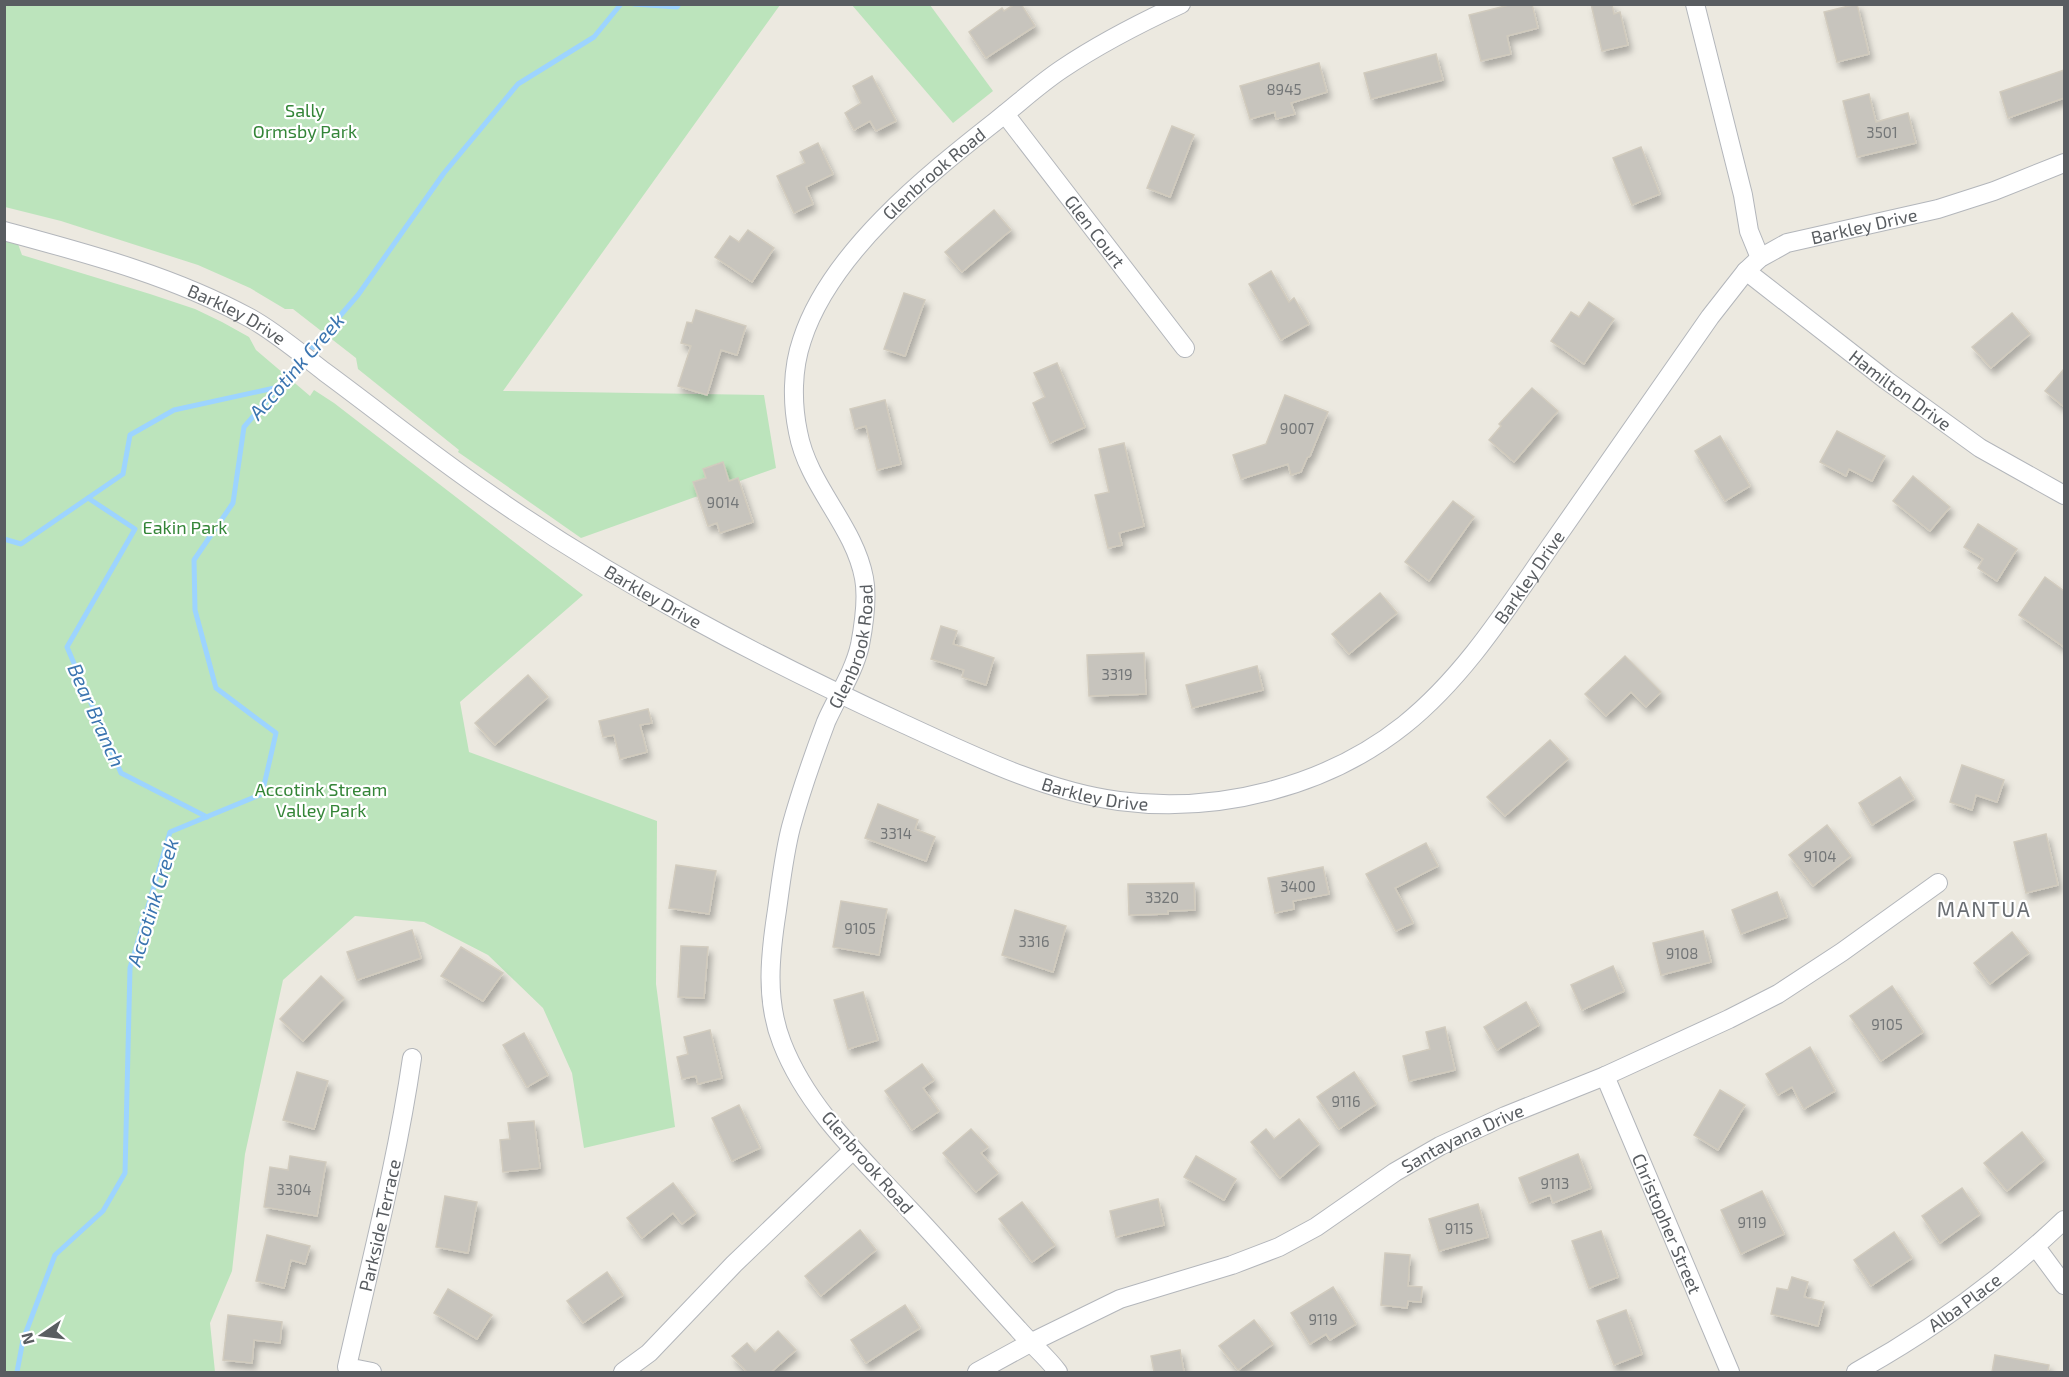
<svg xmlns="http://www.w3.org/2000/svg" width="2069" height="1377" viewBox="0 0 2069 1377" font-family="'Exo 2',sans-serif">
<style>
.green{fill:#bce4bc}
.lines{fill:none;stroke-linecap:round;stroke-linejoin:round}
.stream{stroke:#9dd4ff;stroke-width:5}
.building{fill:#c7c4bd;stroke:#d1cbbe;stroke-width:1.5;filter:url(#shadow)}
.minor-casing{stroke:#b3b6bb;stroke-width:20}
.minor{stroke:#fff;stroke-width:18}
.labels{text-anchor:middle;dominant-baseline:central;stroke-width:4.5;stroke-linejoin:round;paint-order:stroke}
.number-label{font-size:15px;fill:#747778}
.park-label{font-size:18px;fill:#348538;stroke:#fff}
.street-label{font-size:18px;fill:#595d61;stroke:#fff}
.water-label{font-size:20px;font-style:italic;fill:#3b75b0;stroke:#fff}
.quarter-label{font-size:21px;letter-spacing:1.5px;fill:#6a6e73;stroke:#fff}
</style>
<defs>
<filter id="shadow"><feDropShadow dx="3.5" dy="6" stdDeviation="3" flood-color="#0004"/></filter>
</defs>
<rect width="100%" height="100%" fill="#ece9e0"/>
<g class="green">
<path d="M5 5H780L503 391 764 395 776 468 581 538 458 452 459 450 358 369 356 358 293 309H285L250 288 198 265 61 221 5 207Z"/>
<path d="M852 5H930L993 91 953 123Z"/>
<path d="M4 240 18 244 22 255 150 294 195 309 222 322 249 337 256 350 310 396 314 390 334 403 583 595 460 702 469 752 657 821 656 984 675 1127 584 1148 572 1073 543 1008 488 955 424 922 355 916 283 980 245 1154 232 1271 210 1323 215 1372H5Z"/>
</g>
<g class="lines">
<g class="stream">
<path d="M634 4 677 7 679 4"/>
<path d="M88 498 123 474 130 435 174 410 279 387"/>
<path d="M4 539 21 544 88 498 135 529 67 647 121 773 207 817"/>
<path d="M17 1372 23 1340 55 1255 103 1211 125 1173 130 968 170 832 262 794 276 733 216 688 195 610 194 560 233 503 244 427 358 295 444 173 518 84 594 37 621 4"/>
</g>
</g>
<g class="building">
<path d="M1015 4H1021L1035 26 986 58 969 32 1002 8 1004 11Z"/>
<path d="M1513 4H1532L1538 28 1507 36 1511 54 1481 61 1469 15Z"/>
<path d="M1591 4H1612L1614 14 1620 12 1628 45 1602 51Z"/>
<path d="M1857 4 1869 54 1837 62 1824 12Z"/>
<path d="M1436 54 1443 80 1371 99 1364 73Z"/>
<path d="M1319 63 1327 92 1291 103 1295 114 1276 119 1275 112 1250 119 1240 86Z"/>
<path d="M2064 70V98L2008 118 2000 92Z"/>
<path d="M872 76 896 121 876 131 870 121 854 130 845 113 861 103 853 86Z"/>
<path d="M1869 94 1876 122 1908 113 1916 143 1857 157 1843 101Z"/>
<path d="M1172 126 1194 135 1170 197 1147 188Z"/>
<path d="M818 143 833 174 806 187 813 204 794 213 777 176 805 163 800 152Z"/>
<path d="M1641 147 1660 194 1632 205 1613 158Z"/>
<path d="M994 210 1011 230 962 272 945 252Z"/>
<path d="M748 230 774 248 752 282 715 257 730 236 739 242Z"/>
<path d="M1271 271 1289 302 1294 298 1309 324 1281 340 1249 284Z"/>
<path d="M904 293 925 300 905 356 884 349Z"/>
<path d="M1589 302 1614 319 1584 364 1551 341 1571 312 1579 317Z"/>
<path d="M696 310 746 326 737 355 721 350 707 395 678 386 691 346 681 343 687 322 692 323Z"/>
<path d="M2012 313 2030 334 1991 368 1972 347Z"/>
<path d="M1057 363 1085 427 1050 443 1033 403 1045 397 1034 373Z"/>
<path d="M2064 369V407L2045 391Z"/>
<path d="M1532 388 1558 411 1514 462 1489 440 1501 426 1499 424Z"/>
<path d="M1285 395 1328 412 1310 456 1307 458 1301 472 1291 475 1288 464 1241 479 1233 455 1266 444Z"/>
<path d="M885 400 901 464 877 470 866 426 855 429 850 409Z"/>
<path d="M1837 431 1885 456 1872 481 1849 469 1846 476 1820 462Z"/>
<path d="M1720 436 1750 486 1725 501 1695 451Z"/>
<path d="M1124 443 1144 526 1119 533 1122 545 1108 548 1095 495 1109 492 1099 449Z"/>
<path d="M723 462 729 481 738 478 753 522 720 533 717 523 708 526 693 482 706 478 703 469Z"/>
<path d="M1913 476 1950 507 1930 531 1893 501Z"/>
<path d="M1453 501 1474 517 1429 581 1405 562Z"/>
<path d="M1978 524 2017 549 1997 581 1978 568 1983 559 1964 547Z"/>
<path d="M2045 577 2064 591V647L2019 615Z"/>
<path d="M1380 593 1397 613 1349 654 1332 634Z"/>
<path d="M941 626 957 631 953 644 994 658 986 685 962 677 964 670 931 659Z"/>
<path d="M1144 653 1146 694 1089 696 1087 655Z"/>
<path d="M1625 656 1661 692 1646 707 1631 692 1606 716 1585 694Z"/>
<path d="M1257 666 1263 690 1192 708 1186 685Z"/>
<path d="M528 675 548 697 495 745 475 723Z"/>
<path d="M648 709 652 723 640 725 647 752 620 759 614 735 603 737 599 721Z"/>
<path d="M1550 740 1568 759 1505 816 1487 797Z"/>
<path d="M1962 765 2004 780 1997 802 1976 795 1972 810 1950 802Z"/>
<path d="M1900 777 1914 799 1872 825 1859 803Z"/>
<path d="M878 804 918 820 915 829 935 837 926 861 865 838Z"/>
<path d="M1827 825 1851 856 1813 886 1789 855Z"/>
<path d="M2046 834 2058 885 2026 893 2014 842Z"/>
<path d="M1426 843 1438 866 1395 888 1413 923 1396 931 1366 874Z"/>
<path d="M676 865 716 871 709 914 669 908Z"/>
<path d="M1323 867 1329 894 1293 901 1294 909 1275 913 1268 878Z"/>
<path d="M1194 883 1195 910 1168 911V914L1129 915 1128 884Z"/>
<path d="M1777 892 1787 917 1741 934 1732 910Z"/>
<path d="M841 901 887 909 879 955 833 947Z"/>
<path d="M1015 910 1066 926 1053 972 1002 955Z"/>
<path d="M412 930 421 958 357 980 347 952Z"/>
<path d="M1703 931 1711 962 1661 975 1653 943Z"/>
<path d="M2012 932 2029 953 1990 984 1974 963Z"/>
<path d="M681 946 708 947 704 998 678 997Z"/>
<path d="M461 947 503 973 483 1001 441 976Z"/>
<path d="M1613 966 1624 991 1582 1010 1571 985Z"/>
<path d="M321 976 344 998 303 1041 280 1019Z"/>
<path d="M1892 986 1923 1032 1881 1061 1850 1016Z"/>
<path d="M863 992 878 1040 848 1049 834 1000Z"/>
<path d="M1526 1002 1539 1025 1497 1050 1484 1027Z"/>
<path d="M1445 1027 1455 1070 1409 1081 1403 1056 1430 1049 1426 1032Z"/>
<path d="M710 1030 722 1078 698 1084 696 1076 682 1079 677 1057 688 1054 684 1037Z"/>
<path d="M524 1033 548 1075 527 1087 503 1045Z"/>
<path d="M1810 1047 1835 1091 1804 1109 1792 1087 1778 1095 1766 1074Z"/>
<path d="M922 1064 934 1080 923 1088 939 1111 912 1130 885 1091Z"/>
<path d="M297 1072 328 1081 314 1129 283 1120Z"/>
<path d="M1354 1072 1376 1104 1339 1129 1317 1097Z"/>
<path d="M1720 1090 1745 1105 1718 1150 1694 1135Z"/>
<path d="M739 1105 760 1148 732 1161 712 1118Z"/>
<path d="M1299 1119 1319 1144 1280 1178 1251 1142 1266 1129 1274 1139Z"/>
<path d="M534 1121 540 1168 503 1172 500 1140 510 1139 508 1123Z"/>
<path d="M971 1129 988 1147 981 1153 998 1173 976 1192 943 1153Z"/>
<path d="M2022 1132 2044 1160 2007 1191 1984 1163Z"/>
<path d="M1578 1154 1591 1188 1553 1203 1550 1195 1529 1203 1519 1178Z"/>
<path d="M290 1156 326 1162 317 1216 264 1207 270 1167 288 1170Z"/>
<path d="M1196 1156 1236 1179 1224 1200 1184 1177Z"/>
<path d="M673 1183 696 1213 682 1224 673 1213 642 1238 627 1218Z"/>
<path d="M1962 1188 1980 1214 1940 1243 1922 1216Z"/>
<path d="M1762 1191 1784 1234 1741 1254 1721 1210Z"/>
<path d="M445 1196 477 1202 468 1253 436 1247Z"/>
<path d="M1158 1199 1164 1225 1116 1237 1110 1211Z"/>
<path d="M1022 1202 1055 1245 1032 1262 999 1219Z"/>
<path d="M1478 1204 1488 1237 1439 1251 1429 1219Z"/>
<path d="M860 1230 876 1250 821 1296 805 1276Z"/>
<path d="M1601 1231 1618 1277 1589 1288 1572 1241Z"/>
<path d="M1894 1232 1912 1258 1871 1286 1854 1260Z"/>
<path d="M267 1235 310 1246 305 1264 291 1260 284 1288 256 1281Z"/>
<path d="M1385 1253 1410 1255 1408 1286 1422 1287 1421 1302 1408 1301 1407 1308 1381 1305Z"/>
<path d="M607 1272 623 1295 583 1323 567 1301Z"/>
<path d="M1792 1277 1808 1282 1804 1297 1824 1302 1818 1326 1771 1314 1777 1288 1788 1290Z"/>
<path d="M1333 1287 1356 1324 1330 1340 1326 1334 1310 1344 1291 1313Z"/>
<path d="M448 1289 492 1315 477 1339 434 1313Z"/>
<path d="M905 1305 920 1328 866 1363 851 1340Z"/>
<path d="M1626 1310 1642 1354 1614 1365 1597 1321Z"/>
<path d="M228 1315 282 1322 280 1343 254 1340 252 1363 223 1360Z"/>
<path d="M1254 1320 1273 1344 1238 1370 1219 1346Z"/>
<path d="M778 1331 796 1350 771 1372H747L732 1356 747 1343 755 1352Z"/>
<path d="M1180 1350 1184 1372H1154L1151 1356Z"/>
<path d="M1995 1355 2049 1365 2048 1372H1992Z"/>
</g>
<g class="lines">
<g class="minor-casing">
<g id="minor">
<path d="M1695 4 1743 195 1749 231 1760 258"/>
<path id="s1" d="M1005 114 1185 348"/>
<path id="s2" d="M4 231C89 254 173 276 250 318 277 333 301 354 326 373 379 412 431 454 485 491 617 583 758 657 904 724 972 755 1044 791 1119 801 1218 814 1326 787 1404 725 1464 677 1506 610 1549 548 1603 471 1657 394 1710 317L1746 271 1760 258 1787 243 1938 209 1994 191 2064 163"/>
<path id="s3" d="M1746 271 1886 380 1980 448 2064 495"/>
<path id="s4" d="M1605 1076 1730 1372"/>
<path d="M2036 1247 2064 1285"/>
<path id="s5" d="M372 1372 347 1367C370 1264 397 1162 412 1058"/>
<path d="M623 1372 649 1353 734 1264 853 1150"/>
<path id="s6" d="M977 1372 1030 1343 1120 1299 1232 1265 1279 1247 1316 1227 1395 1172 1440 1146 1505 1116 1605 1076 1729 1019 1778 994 1842 952 1938 883"/>
<path id="s7" d="M1058 1372C1047 1357 1031 1344 1018 1329 982 1290 947 1249 910 1210 863 1159 808 1110 782 1043 765 1000 770 955 777 910 781 882 784 854 791 827 800 794 814 754 826 722 837 697 854 672 860 645 864 624 868 599 864 578 854 525 808 486 798 432 792 403 792 369 802 340 830 253 926 176 996 121 1018 104 1038 85 1062 69 1099 44 1140 23 1181 4"/>
<path id="s8" d="M1856 1372C1930 1331 2003 1278 2064 1220"/>
</g>
</g>
<use href="#minor" class="minor"/>
</g>
<g class="labels">
<g class="number-label">
<text x="1284" y="89">8945</text>
<text x="1882" y="132">3501</text>
<text x="1297" y="428">9007</text>
<text x="723" y="502">9014</text>
<text x="1117" y="674">3319</text>
<text x="896" y="833">3314</text>
<text x="1820" y="856">9104</text>
<text x="1298" y="886">3400</text>
<text x="1162" y="897">3320</text>
<text x="860" y="928">9105</text>
<text x="1034" y="941">3316</text>
<text x="1682" y="953">9108</text>
<text x="1887" y="1024">9105</text>
<text x="1346" y="1101">9116</text>
<text x="1555" y="1183">9113</text>
<text x="294" y="1189">3304</text>
<text x="1752" y="1222">9119</text>
<text x="1459" y="1228">9115</text>
<text x="1323" y="1319">9119</text>
</g>
<g class="park-label">
<text x="305" y="110">Sally<tspan x="305" dy="21">Ormsby Park</tspan></text>
<text x="185" y="527">Eakin Park</text>
<text x="321" y="789">Accotink Stream<tspan x="321" dy="21">Valley Park</tspan></text>
</g>
<g class="street-label">
<text stroke="none"><textPath href="#s7" startOffset="1382">Glenbrook Road</textPath></text>
<text stroke="none"><textPath href="#s2" startOffset="2264">Barkley Drive</textPath></text>
<text stroke="none"><textPath href="#s1" startOffset="148">Glen Court</textPath></text>
<text stroke="none"><textPath href="#s2" startOffset="248">Barkley Drive</textPath></text>
<text stroke="none"><textPath href="#s3" startOffset="195">Hamilton Drive</textPath></text>
<text stroke="none"><textPath href="#s2" startOffset="1760">Barkley Drive</textPath></text>
<text stroke="none"><textPath href="#s2" startOffset="752">Barkley Drive</textPath></text>
<text stroke="none"><textPath href="#s7" startOffset="842">Glenbrook Road</textPath></text>
<text stroke="none"><textPath href="#s2" startOffset="1238">Barkley Drive</textPath></text>
<text stroke="none"><textPath href="#s6" startOffset="542">Santayana Drive</textPath></text>
<text transform="translate(868 1162) rotate(49)">Glenbrook Road</text>
<text stroke="none"><textPath href="#s4" startOffset="160">Christopher Street</textPath></text>
<text stroke="none"><textPath href="#s5" startOffset="171">Parkside Terrace</textPath></text>
<text stroke="none"><textPath href="#s8" startOffset="129">Alba Place</textPath></text>
</g>
<g class="water-label">
<text transform="translate(296 366) rotate(-49)">Accotink Creek</text>
<text transform="translate(97 715) rotate(66)">Bear Branch</text>
<text transform="translate(152 902) rotate(-73)">Accotink Creek</text>
</g>
<g class="quarter-label">
<text x="1984" y="908">MANTUA</text>
</g>
</g>
<rect width="2069" height="1377" fill="none" stroke="#595d61" stroke-width="12"/>
<g transform="translate(42 1335) rotate(256)" stroke="#ffffff" stroke-width="4.5" paint-order="stroke">
<path d="M0-4.5L10 22L0 15L-10 22Z" fill="#595d61"/>
<text y="-9" font-size="16" font-weight="bold" text-anchor="middle" fill="#595d61">N</text>
</g>
</svg>
